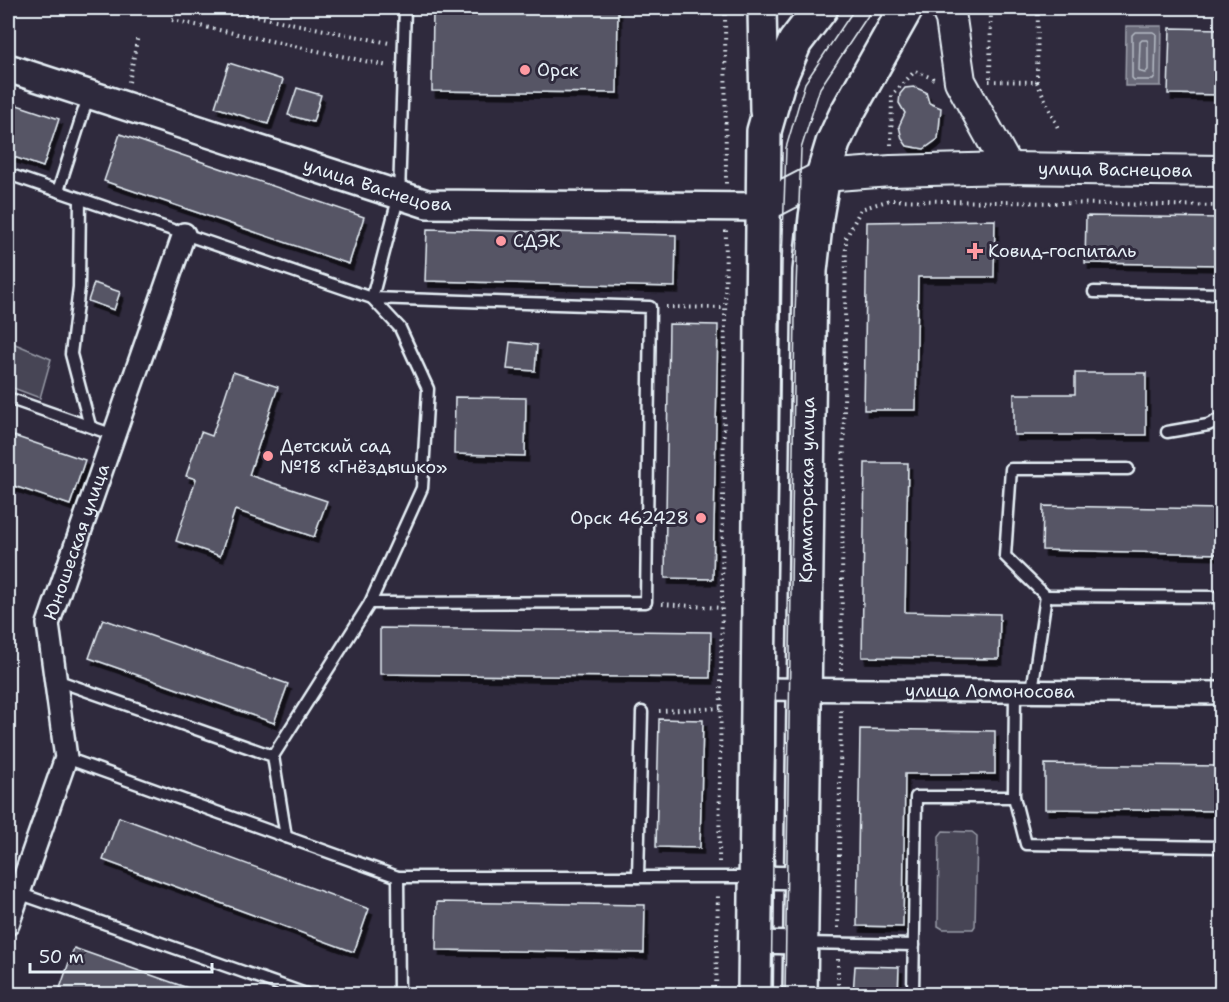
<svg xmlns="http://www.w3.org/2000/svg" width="1229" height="1002" viewBox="0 0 1229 1002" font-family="'Shantell Sans',sans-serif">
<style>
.green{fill:#464455;stroke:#979aa6;stroke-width:1.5}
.water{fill:#696978;stroke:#9c9fab;stroke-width:1.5}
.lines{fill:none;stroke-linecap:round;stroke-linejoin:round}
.shore{stroke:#b5bbc5;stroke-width:1.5}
.building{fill:#575565;stroke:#e8f1f8;stroke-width:1.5;filter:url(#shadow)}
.service-casing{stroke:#e8f1f8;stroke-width:15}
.minor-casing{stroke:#e8f1f8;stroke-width:26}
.tertiary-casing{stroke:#e8f1f8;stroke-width:32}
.secondary-casing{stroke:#e8f1f8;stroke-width:34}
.primary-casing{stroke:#e8f1f8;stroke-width:38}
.path{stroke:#e8f1f8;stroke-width:4;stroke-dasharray:1.5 4.5;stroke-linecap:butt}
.service{stroke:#2f2a3d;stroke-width:10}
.minor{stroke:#2f2a3d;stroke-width:21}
.tertiary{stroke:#2f2a3d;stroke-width:27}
.secondary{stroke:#2f2a3d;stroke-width:30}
.primary{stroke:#2f2a3d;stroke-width:33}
.tram{stroke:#e8f1f8;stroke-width:1.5}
.poi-dot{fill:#ff9aa2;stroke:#2f2a3d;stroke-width:2}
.labels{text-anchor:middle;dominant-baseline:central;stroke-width:6;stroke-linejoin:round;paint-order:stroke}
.poi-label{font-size:18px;fill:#e8f1f8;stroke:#2f2a3d;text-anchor:start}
.street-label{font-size:18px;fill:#e8f1f8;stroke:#2f2a3d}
</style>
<defs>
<filter id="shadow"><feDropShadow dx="3.5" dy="6" stdDeviation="0" flood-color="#0009"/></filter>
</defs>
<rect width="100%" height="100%" fill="#2f2a3d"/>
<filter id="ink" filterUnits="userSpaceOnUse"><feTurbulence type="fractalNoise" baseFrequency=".0167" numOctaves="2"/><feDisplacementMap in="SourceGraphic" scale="12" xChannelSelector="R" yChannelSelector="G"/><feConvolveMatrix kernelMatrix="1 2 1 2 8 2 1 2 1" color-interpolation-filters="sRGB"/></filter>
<g filter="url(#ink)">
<g class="green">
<path d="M8 341 51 359 40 398 8 386Z"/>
<path d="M943 831 972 832 977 836 975 926 973 929H943L938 926 939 836Z"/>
</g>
<path class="water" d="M1126 26H1162L1161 86H1125Z"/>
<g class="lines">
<g class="shore">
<path d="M1135 32H1153L1156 34 1155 77 1153 80H1134L1132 78V35Z"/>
<path d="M1142 40H1147L1148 42V70L1145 73 1141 72 1139 70 1140 42Z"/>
</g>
</g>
<g class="building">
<path d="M433 8H618L617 93 432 91Z"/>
<path d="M1170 28 1222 29V95L1168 94Z"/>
<path d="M229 63 283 80 268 124 215 107Z"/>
<path d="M914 87 926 92 929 103 941 108 938 139 924 149 907 146 902 139 899 126 905 113 899 103 900 94 905 88Z"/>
<path d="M297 88 321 95 313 122 288 115Z"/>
<path d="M8 102 59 119 43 167 8 155Z"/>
<path d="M120 134 364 217 349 264 104 181Z"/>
<path d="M1086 216 1222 218V265L1085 263Z"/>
<path d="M995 220 994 277H918L916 410H864L867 222Z"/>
<path d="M427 229 676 235 675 287 425 281Z"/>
<path d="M94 283 120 292 114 310 88 301Z"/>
<path d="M669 324 718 325 713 579 665 578Z"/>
<path d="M510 342 537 345 535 371 507 369Z"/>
<path d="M233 372 278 387 249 475 327 501 314 537 235 510 220 556 176 541 196 479 186 476 201 432 212 436Z"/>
<path d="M1075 373H1146V435H1014V394H1075Z"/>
<path d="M455 397 526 398 525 456 454 454Z"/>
<path d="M8 434 85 460 70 505 8 484Z"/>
<path d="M865 463H908L905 612 1000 614 999 659 862 657Z"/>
<path d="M1043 506 1222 509V554L1042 550Z"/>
<path d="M103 619 288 684 274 723 89 658Z"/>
<path d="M380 628 711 632 710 678 380 674Z"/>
<path d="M659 719 703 720 700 848 656 847Z"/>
<path d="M860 729 995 731V774H905L903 927 857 926Z"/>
<path d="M1045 764 1222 766V811L1045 809Z"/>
<path d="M119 817 369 909 354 952 103 860Z"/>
<path d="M437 902 645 905 644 953 436 950Z"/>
<path d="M74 948 205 994H67L59 991Z"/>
<path d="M855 966 899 967 898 994H853Z"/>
</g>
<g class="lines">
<g class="service-casing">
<g id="service">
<path d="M8 174 372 298 650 307 646 602 370 603 273 756"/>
<path d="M58 191 89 94"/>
<path d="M80 199 79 287 71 354 90 426"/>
<path d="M1094 292 1222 294"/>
<path d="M8 398 114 435"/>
<path d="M1167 432 1208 425 1222 418"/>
<path d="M1046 596 1005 556 1011 469H1128"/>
<path d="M370 603 422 488 428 389 400 328 372 298 399 195 405 8"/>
<path d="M56 680 273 756 286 837"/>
<path d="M1015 691 1014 797 1026 844 1222 847"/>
<path d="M1032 691 1046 596 1222 597"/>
<path d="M66 758 398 877H753"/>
<path d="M398 877 399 994"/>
<path d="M638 877 642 712"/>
<path d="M18 893 306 994"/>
<path d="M804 943 914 945"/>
<path d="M913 994 916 797H1014"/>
</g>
</g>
<g class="minor-casing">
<g id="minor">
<path id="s1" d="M758 689 1222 693"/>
<path d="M756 877 801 878"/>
<path id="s2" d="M8 924 66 758 48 624 184 234"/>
<path d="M755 942 800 943"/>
</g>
</g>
<g class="tertiary-casing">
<g id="tertiary">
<path d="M762 8 764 111"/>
<path id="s3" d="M8 68 427 204 763 207"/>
</g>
</g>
<g class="secondary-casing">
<g id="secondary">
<path d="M946 8 951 19 960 81 1008 168"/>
<path id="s4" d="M763 207 823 176 891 171 1008 168 1222 171"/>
</g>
</g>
<g class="primary-casing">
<g id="primary">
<path d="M755 994 764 131 778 82 795 42 821 8"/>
<path id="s5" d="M800 994 810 271 816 217 823 176 833 143 846 115 906 8"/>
</g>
</g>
<g class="path">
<path d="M216 8 389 43"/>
<path d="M725 8 726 184"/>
<path d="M172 20 388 66"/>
<path d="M990 78 991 8"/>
<path d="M989 81 1037 82 1059 130"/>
<path d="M129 82 138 35"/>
<path d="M1037 82 1038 8"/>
<path d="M891 145 892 95 915 71 934 79"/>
<path d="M666 307 725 308"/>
<path d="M662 604 722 608"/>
<path d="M841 670 846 238 861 209 890 200 1222 206"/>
<path d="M659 711 721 708"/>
<path d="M719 862 726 230"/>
<path d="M838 928 841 710"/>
<path d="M838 959V994"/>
<path d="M716 994 718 893"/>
</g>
<use href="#service" class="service"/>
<use href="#minor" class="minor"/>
<use href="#tertiary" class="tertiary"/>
<use href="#secondary" class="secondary"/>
<use href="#primary" class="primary"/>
<g class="tram">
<path d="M771 994 782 263 786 148 805 83 855 8"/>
<path d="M785 994 795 315 801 149 820 88 873 8"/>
</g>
</g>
</g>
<g class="poi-dot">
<circle cx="525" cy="70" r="6"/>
<circle cx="501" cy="241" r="6"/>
<path d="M972 242h6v6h6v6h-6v6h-6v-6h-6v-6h6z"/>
<circle cx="268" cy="456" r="6"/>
<circle cx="701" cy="518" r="6"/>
</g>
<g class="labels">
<g class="poi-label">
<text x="537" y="70">Орск</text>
<text x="513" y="241">СДЭК</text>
<text x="988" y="251">Ковид-госпиталь</text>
<text x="280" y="446">Детский сад<tspan x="280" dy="21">№18 «Гнёздышко»</tspan></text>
<text x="689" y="518" text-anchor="end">Орск 462428</text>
</g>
<g class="street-label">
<text stroke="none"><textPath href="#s4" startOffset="360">улица Васнецова</textPath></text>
<text stroke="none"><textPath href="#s3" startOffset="388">улица Васнецова</textPath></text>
<text stroke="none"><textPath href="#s5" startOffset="504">Краматорская улица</textPath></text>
<text stroke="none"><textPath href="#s2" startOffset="398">Юношеская улица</textPath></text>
<text stroke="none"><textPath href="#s1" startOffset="232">улица Ломоносова</textPath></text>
</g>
</g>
<rect width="1229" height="1002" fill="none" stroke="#2f2a3d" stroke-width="30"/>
<rect x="15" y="15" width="1199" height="972" fill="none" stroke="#e8f1f8" stroke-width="2" filter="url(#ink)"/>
<path d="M30 963v9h182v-9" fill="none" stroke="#e8f1f8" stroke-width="3"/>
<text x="39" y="963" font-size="18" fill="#e8f1f8" stroke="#2f2a3d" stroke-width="4.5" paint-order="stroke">50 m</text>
</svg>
